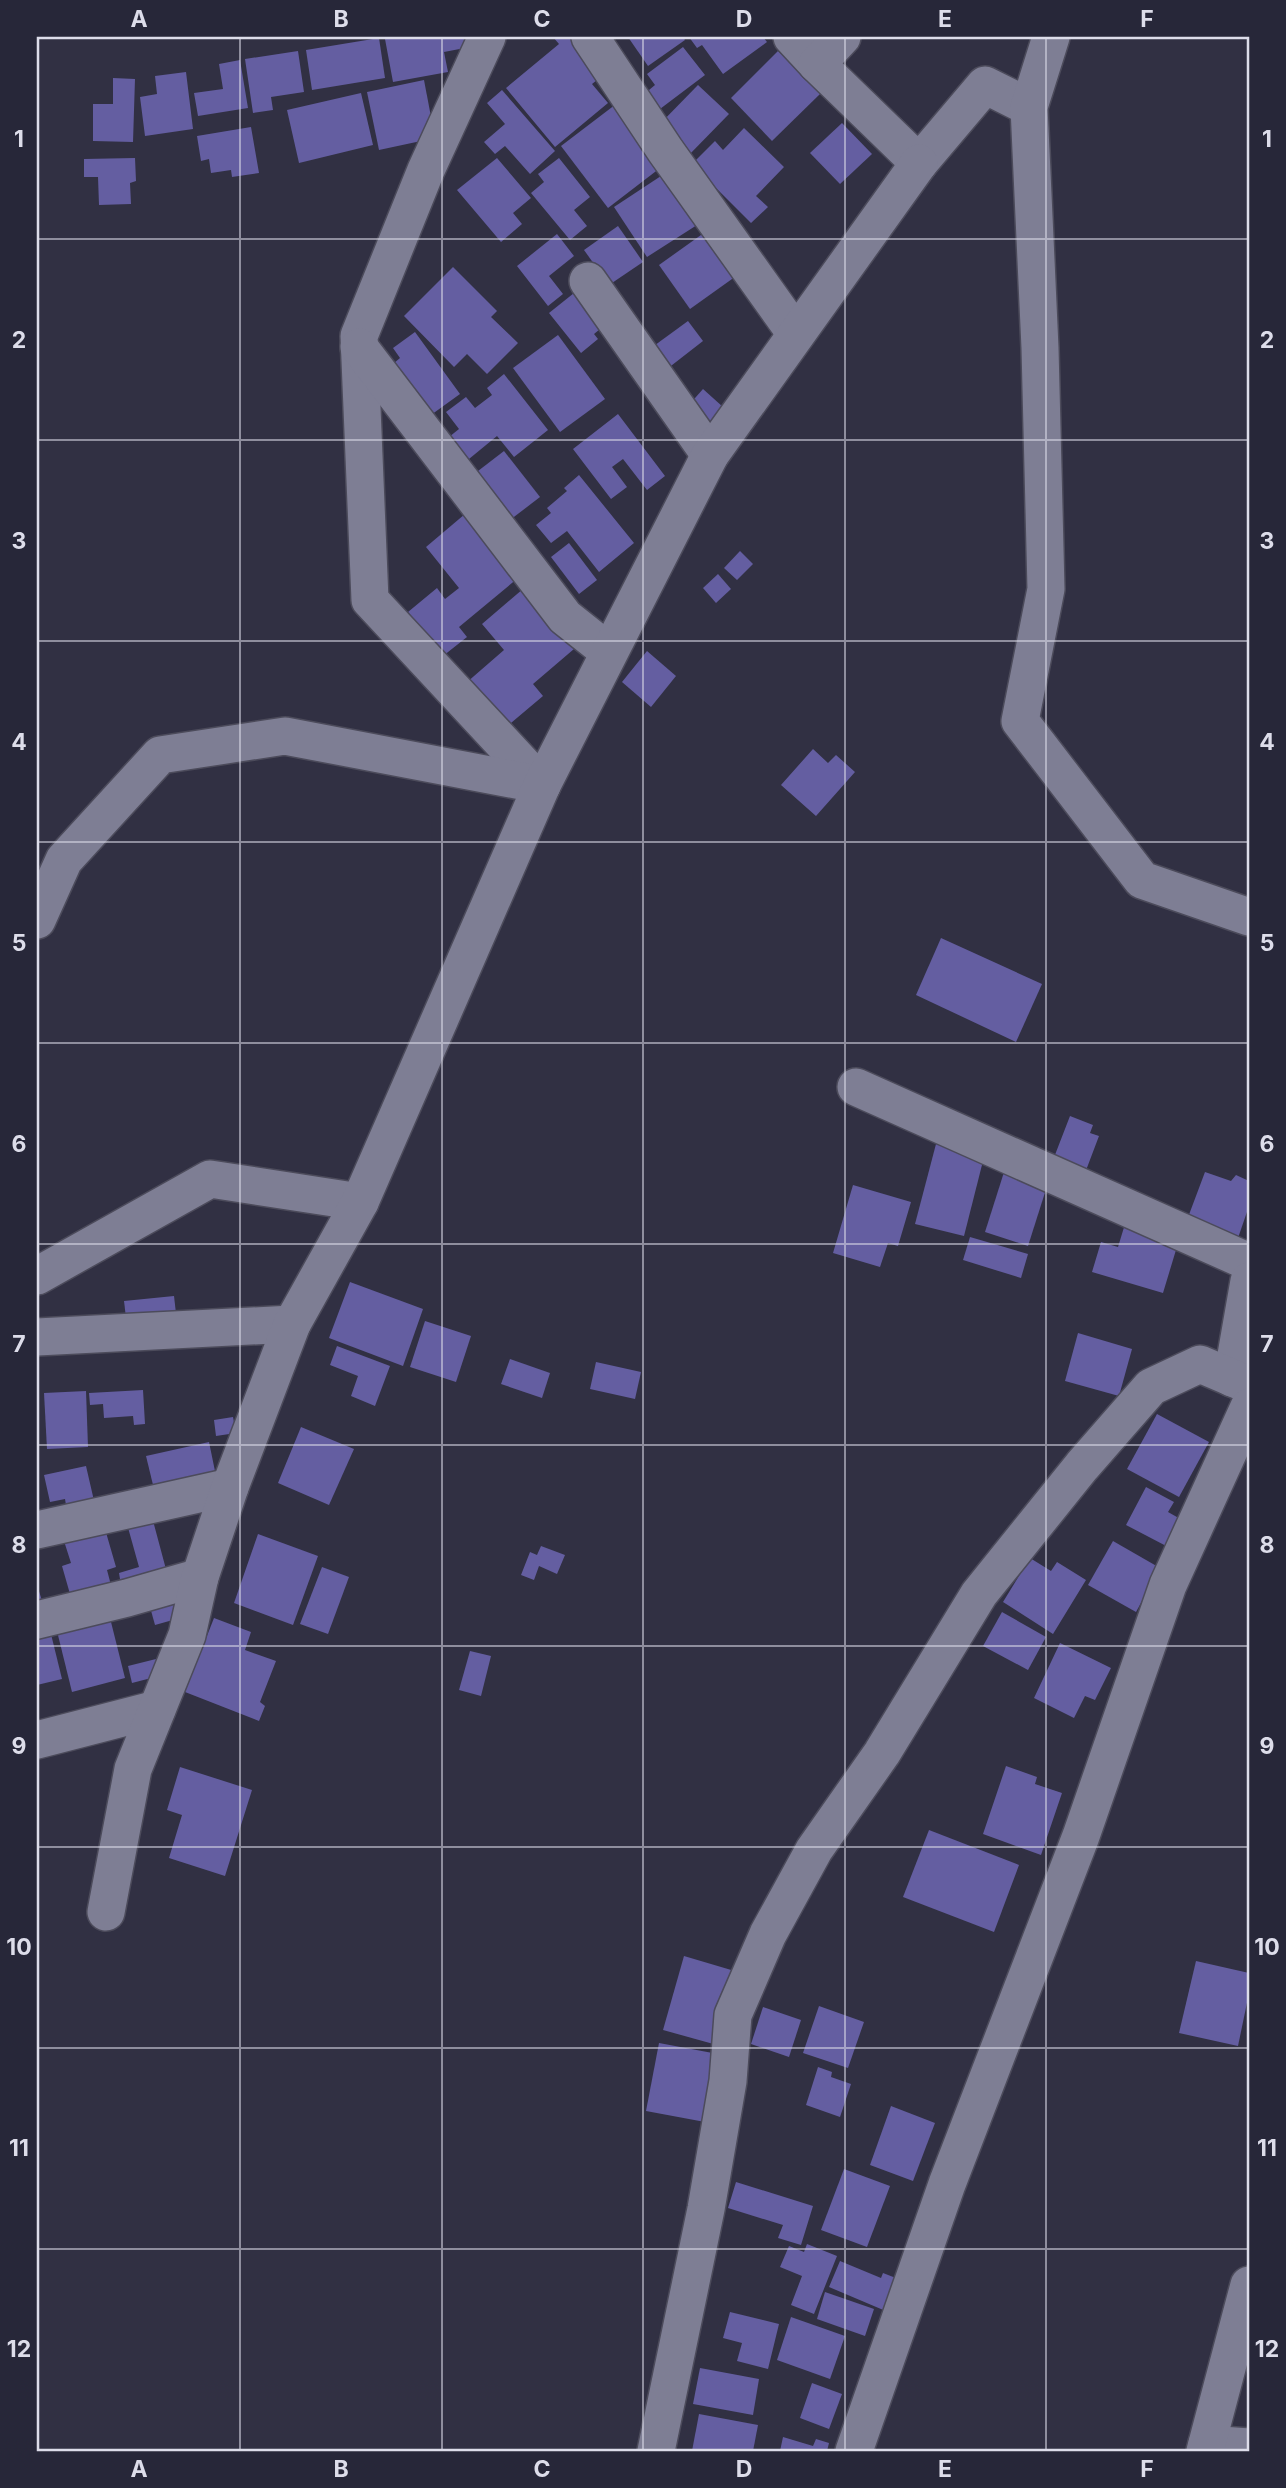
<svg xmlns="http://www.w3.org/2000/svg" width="1286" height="2488" viewBox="0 0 1286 2488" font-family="Inter,sans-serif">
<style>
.building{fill:#645ea1}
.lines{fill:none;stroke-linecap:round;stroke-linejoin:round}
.minor-casing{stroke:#4c4b5b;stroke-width:40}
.minor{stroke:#7e7e94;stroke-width:37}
.grid{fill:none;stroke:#ddddea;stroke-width:2;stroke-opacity:0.55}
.neatline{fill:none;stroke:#ddddea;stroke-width:2.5}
.grid-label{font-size:23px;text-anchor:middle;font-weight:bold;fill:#ddddea}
</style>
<rect width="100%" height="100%" fill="#313043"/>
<g class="building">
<path d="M398 37H468L470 47 444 52 448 72 393 82 385 39Z"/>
<path d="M553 37H578L607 72 592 84 608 103 555 147 506 88 559 44Z"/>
<path d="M628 37H683L685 40 648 66Z"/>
<path d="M689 37H763L767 42 723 74 702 45 697 48Z"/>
<path d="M379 38 385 78 312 90 306 50Z"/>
<path d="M683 47 705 75 656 112 643 95 655 85 647 74Z"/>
<path d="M298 51 304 92 271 97 273 110 253 113 245 59Z"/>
<path d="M778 51 820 94 772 141 731 98Z"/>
<path d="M240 60 248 108 198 116 194 93 223 89 219 64Z"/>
<path d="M186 72 193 129 145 136 140 97 157 94 155 76Z"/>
<path d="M113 78 135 79 133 142 93 141V104H113Z"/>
<path d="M424 80 435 138 379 150 367 92Z"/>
<path d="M698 85 729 114 687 157 656 128Z"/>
<path d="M502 90 555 151 530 174 505 146 495 154 484 142 505 124 487 103Z"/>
<path d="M361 93 373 145 299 163 287 110Z"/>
<path d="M624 98 664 165 608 208 561 146Z"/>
<path d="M842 123 872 154 840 184 810 153Z"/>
<path d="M251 127 259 173 232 177 231 170 211 173 209 159 201 161 197 136Z"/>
<path d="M744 128 784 167 756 196 768 207 751 223 692 164 715 141 723 150Z"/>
<path d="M135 158 136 181 130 183 131 204 99 205 98 177H84V159Z"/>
<path d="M497 158 531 198 513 213 522 224 501 242 457 190Z"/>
<path d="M559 158 590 197 574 210 587 226 570 240 531 193 544 182 538 174Z"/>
<path d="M664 174 697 225 647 257 614 207Z"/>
<path d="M618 226 643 262 609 285 584 250Z"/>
<path d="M708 230 739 274 690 309 659 265Z"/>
<path d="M557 234 574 256 549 276 563 294 548 306 517 266Z"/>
<path d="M453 267 497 311 491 317 518 343 487 374 467 354 454 367 404 316Z"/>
<path d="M584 285 611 320 594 334 598 339 581 353 549 313Z"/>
<path d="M688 321 703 341 667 369 651 348Z"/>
<path d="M415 332 460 394 424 420 387 369 400 358 393 348Z"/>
<path d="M558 335 605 399 560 432 513 368Z"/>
<path d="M504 374 548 430 514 457 497 436 458 468 439 445 459 429 446 412 466 397 475 408 492 395 487 388Z"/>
<path d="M703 389 723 407 708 424 688 406Z"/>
<path d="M618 414 665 476 647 490 623 459 612 467 627 487 611 499 573 449Z"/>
<path d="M504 451 540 497 501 527 465 481Z"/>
<path d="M579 475 634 543 599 572 567 531 551 543 536 525 551 513 547 508 567 491 564 488Z"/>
<path d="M465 514 518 578 459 627 467 637 443 656 408 612 437 588 445 599 459 588 426 547Z"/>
<path d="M569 543 597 580 579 594 551 557Z"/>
<path d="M740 551 753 564 737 580 724 568Z"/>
<path d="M718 574 731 589 716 603 703 588Z"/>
<path d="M530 583 581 643 533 684 543 696 505 728 466 683 504 650 482 624Z"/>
<path d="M647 651 676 676 651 707 622 682Z"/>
<path d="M813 749 828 763 836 755 855 772 816 816 781 785Z"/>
<path d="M941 938 1042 984 1016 1042 916 995Z"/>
<path d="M1070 1116 1093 1125 1090 1133 1099 1136 1085 1173 1053 1160Z"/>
<path d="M936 1144 984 1157 964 1236 915 1224Z"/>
<path d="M1005 1169 1048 1183 1028 1246 985 1232Z"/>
<path d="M1205 1172 1231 1181 1236 1175 1249 1181V1206L1238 1238 1187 1220Z"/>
<path d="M853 1185 911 1202 898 1246 888 1243 880 1267 833 1253Z"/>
<path d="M1125 1224 1179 1240 1163 1293 1092 1272 1101 1242 1118 1247Z"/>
<path d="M970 1237 1028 1254 1021 1278 963 1260Z"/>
<path d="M350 1282 423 1309 403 1366 329 1338Z"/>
<path d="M174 1296 177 1322 127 1326 124 1301Z"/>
<path d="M425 1321 471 1336 456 1382 410 1367Z"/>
<path d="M1078 1333 1132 1349 1119 1396 1065 1381Z"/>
<path d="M337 1346 390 1366 375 1406 351 1396 358 1376 330 1365Z"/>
<path d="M510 1359 550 1373 542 1398 501 1384Z"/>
<path d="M596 1362 641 1372 635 1399 590 1389Z"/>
<path d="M143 1390 145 1424 134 1425 133 1416 104 1418 103 1404 90 1405 89 1393Z"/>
<path d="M86 1391 88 1447 47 1449 44 1393Z"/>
<path d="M1157 1414 1209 1442 1179 1497 1127 1469Z"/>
<path d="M233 1417 236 1433 216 1436 214 1420Z"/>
<path d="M301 1427 354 1449 329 1505 278 1483Z"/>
<path d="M209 1442 216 1476 154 1489 146 1456Z"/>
<path d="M86 1466 95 1505 67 1511 65 1499 50 1502 44 1475Z"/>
<path d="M1146 1487 1174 1502 1168 1512 1184 1521 1170 1548 1126 1525Z"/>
<path d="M152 1517 167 1573 121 1585 119 1573 139 1567 127 1524Z"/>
<path d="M105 1529 116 1567 107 1570 112 1589 72 1601 62 1566 71 1563 64 1541Z"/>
<path d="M258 1534 318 1556 293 1625 234 1603Z"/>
<path d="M1113 1541 1160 1568 1136 1612 1088 1585Z"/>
<path d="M541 1546 565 1555 557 1574 539 1566 534 1580 521 1575 530 1552 537 1555Z"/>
<path d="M1030 1558 1051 1571 1057 1562 1086 1580 1053 1634 1003 1602Z"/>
<path d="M322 1567 349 1577 328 1634 300 1624Z"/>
<path d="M37 1585 44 1607 37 1609Z"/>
<path d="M175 1601 180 1618 155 1625 150 1607Z"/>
<path d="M1002 1612 1046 1637 1028 1670 983 1646Z"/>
<path d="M109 1614 125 1678 72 1692 56 1627Z"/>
<path d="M214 1618 251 1632 245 1650 276 1661 260 1702 265 1706 259 1721 185 1692Z"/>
<path d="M50 1630 62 1679 37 1685V1633Z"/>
<path d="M1060 1643 1111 1668 1095 1700 1085 1696 1074 1718 1034 1698Z"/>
<path d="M470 1651 491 1656 481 1696 459 1690Z"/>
<path d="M156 1659 159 1676 132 1683 128 1666Z"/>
<path d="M1006 1766 1037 1777 1035 1784 1062 1793 1041 1855 983 1834Z"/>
<path d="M180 1767 252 1790 225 1876 169 1858 182 1815 167 1810Z"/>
<path d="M929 1830 1019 1865 994 1932 903 1897Z"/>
<path d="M684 1956 738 1972 717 2045 663 2030Z"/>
<path d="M1196 1961 1249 1973V1993L1238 2046 1179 2033Z"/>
<path d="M819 2006 864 2022 848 2068 803 2053Z"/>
<path d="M763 2007 801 2020 789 2057 751 2044Z"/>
<path d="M659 2043 718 2054 705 2122 646 2111Z"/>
<path d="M818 2067 832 2072 831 2077 851 2084 840 2117 806 2105Z"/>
<path d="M891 2106 935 2123 913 2181 870 2165Z"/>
<path d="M844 2169 890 2186 867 2247 821 2230Z"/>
<path d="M736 2182 813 2206 801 2245 778 2238 783 2225 728 2208Z"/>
<path d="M807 2244 837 2256 814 2314 791 2305 802 2276 780 2267 789 2246 804 2252Z"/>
<path d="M840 2261 881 2278 883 2273 901 2280 888 2312 829 2287Z"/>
<path d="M825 2292 874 2309 865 2336 817 2319Z"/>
<path d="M730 2312 779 2324 768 2369 737 2361 742 2343 723 2338Z"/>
<path d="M791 2317 845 2336 830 2379 777 2360Z"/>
<path d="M700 2368 759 2379 753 2415 693 2404Z"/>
<path d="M812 2383 842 2394 829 2429 800 2418Z"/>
<path d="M699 2414 758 2425 753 2451H692Z"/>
<path d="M783 2437 813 2446 816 2439 829 2443 827 2451H780Z"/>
</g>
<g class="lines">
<g class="minor-casing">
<g id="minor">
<path d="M487 37 426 170 359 336 370 600 542 785"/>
<path d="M590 37 665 150 796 334"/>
<path d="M792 37 817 64"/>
<path d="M842 37 817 64 919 163 985 85 1029 107"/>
<path d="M1051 37 1029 107 1040 348 1046 589 1020 721 1142 880 1249 917"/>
<path d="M588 281 710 455"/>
<path d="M359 347 565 617 609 652"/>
<path d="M37 920 64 860 160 755 285 736 542 785"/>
<path d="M856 1087 1249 1262"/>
<path d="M37 1276 210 1179 360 1202"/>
<path d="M37 1337 292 1324"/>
<path d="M1232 1378 1249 1281"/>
<path d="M37 1530 230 1487"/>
<path d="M37 1620 127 1598 200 1577"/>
<path d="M37 1740 157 1709"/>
<path d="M106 1912 133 1769 187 1635 200 1577 230 1487 292 1324 360 1202 542 785 710 455 919 163"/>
<path d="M1207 2444 1249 2447"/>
<path d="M656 2451 706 2209 728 2081 733 2015 768 1934 814 1850 882 1753 979 1594 1082 1466 1151 1387 1200 1364 1249 1385"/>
<path d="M854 2451 947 2184 1081 1836 1168 1585 1249 1407"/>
<path d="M1205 2451 1249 2285"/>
</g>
</g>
<use href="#minor" class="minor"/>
</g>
<path class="grid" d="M240 37V2451M442 37V2451M643 37V2451M845 37V2451M1046 37V2451M37 239H1249M37 440H1249M37 641H1249M37 842H1249M37 1043H1249M37 1244H1249M37 1445H1249M37 1646H1249M37 1847H1249M37 2048H1249M37 2249H1249"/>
<rect width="1286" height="2488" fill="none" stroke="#272739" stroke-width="77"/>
<rect x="38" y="38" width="1210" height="2412" class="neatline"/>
<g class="grid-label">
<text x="139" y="27">A</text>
<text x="341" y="27">B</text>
<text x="542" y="27">C</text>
<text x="744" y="27">D</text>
<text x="945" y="27">E</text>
<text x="1147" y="27">F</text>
<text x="19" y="147">1</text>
<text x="1267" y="147">1</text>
<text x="19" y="348">2</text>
<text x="1267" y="348">2</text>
<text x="19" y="549">3</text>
<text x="1267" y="549">3</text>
<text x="19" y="750">4</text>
<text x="1267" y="750">4</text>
<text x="19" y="951">5</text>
<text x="1267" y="951">5</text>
<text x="19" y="1152">6</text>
<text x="1267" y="1152">6</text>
<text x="19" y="1352">7</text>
<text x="1267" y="1352">7</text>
<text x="19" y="1553">8</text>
<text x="1267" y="1553">8</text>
<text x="19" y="1754">9</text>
<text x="1267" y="1754">9</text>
<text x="19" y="1955">10</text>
<text x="1267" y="1955">10</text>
<text x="19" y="2156">11</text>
<text x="1267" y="2156">11</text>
<text x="19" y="2357">12</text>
<text x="1267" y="2357">12</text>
<text x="139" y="2477">A</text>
<text x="341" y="2477">B</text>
<text x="542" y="2477">C</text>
<text x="744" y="2477">D</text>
<text x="945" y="2477">E</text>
<text x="1147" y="2477">F</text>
</g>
</svg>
